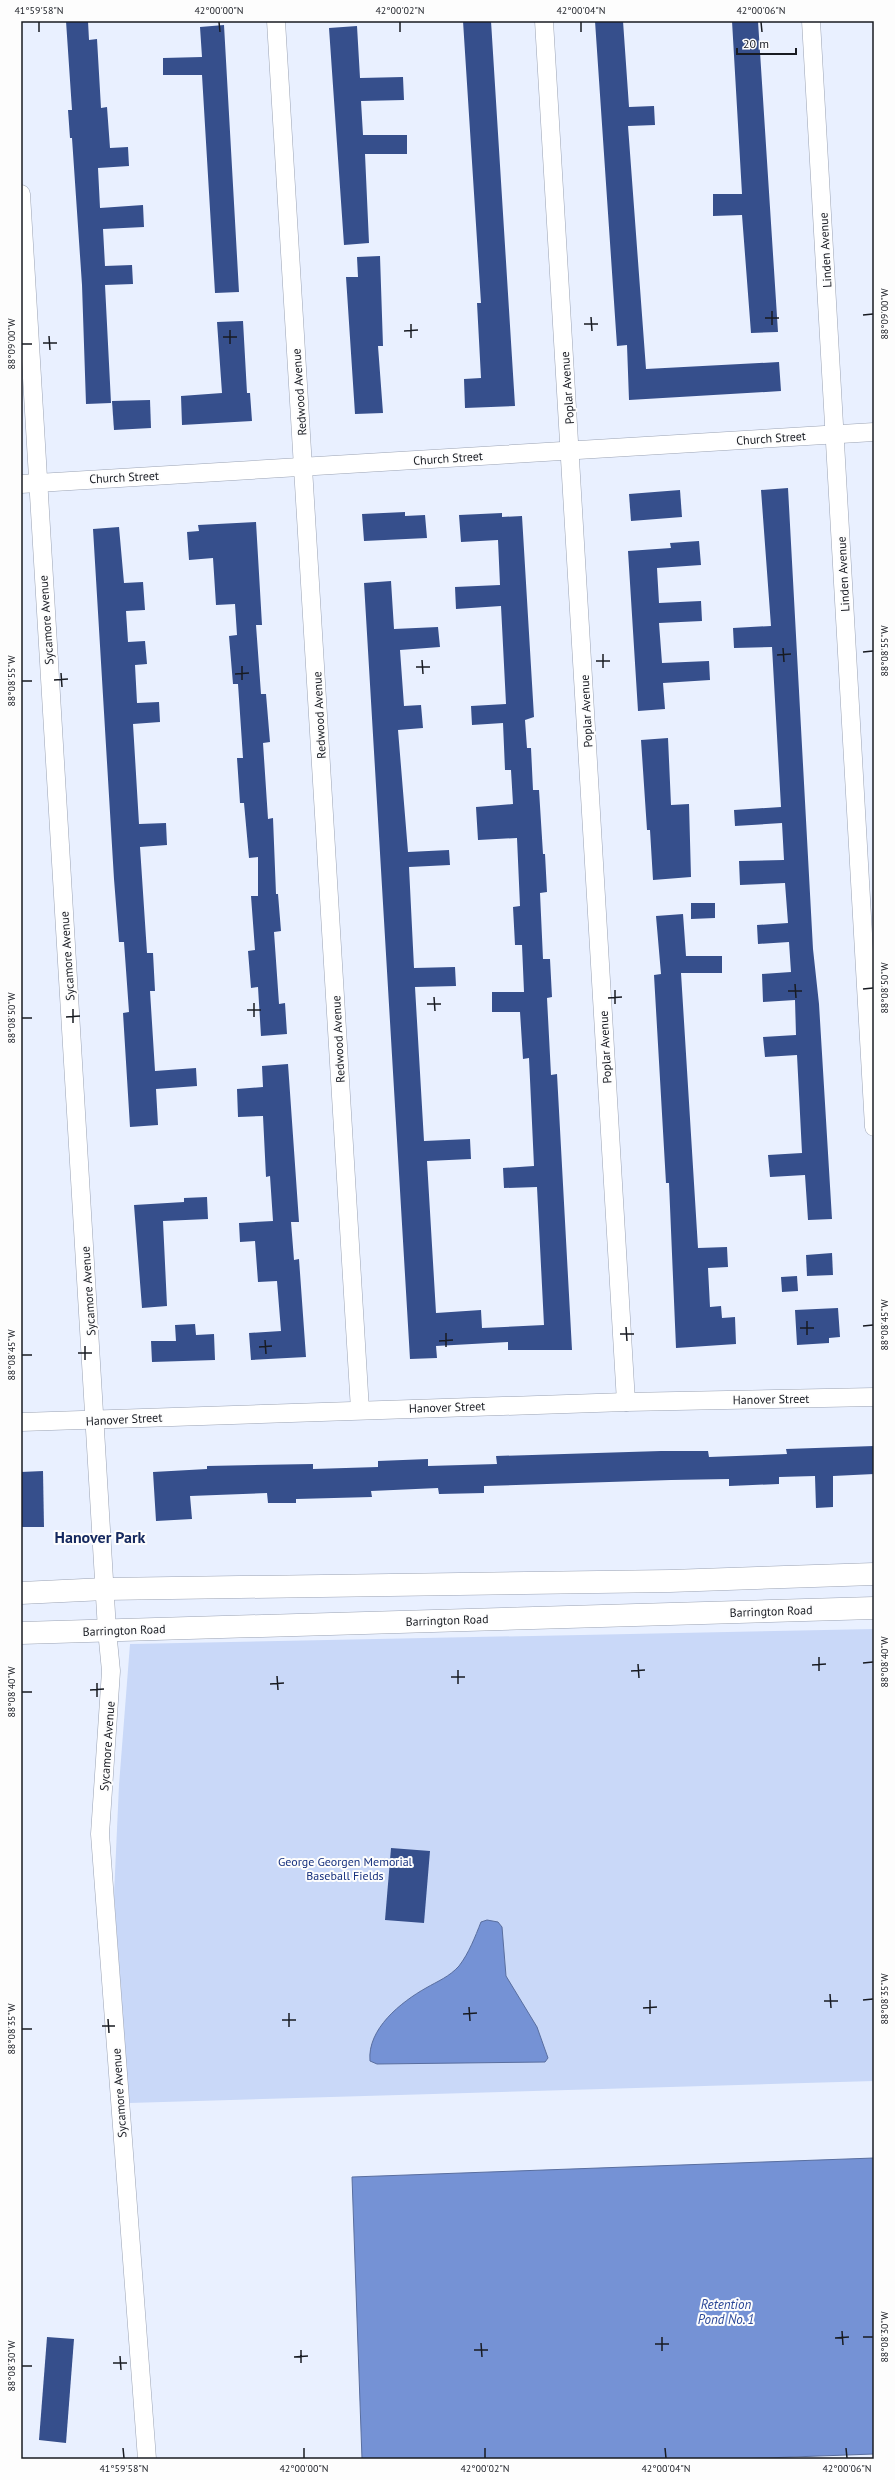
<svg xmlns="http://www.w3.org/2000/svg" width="895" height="2480" viewBox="0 0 895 2480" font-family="'PT Sans',sans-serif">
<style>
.green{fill:#c9d8f8}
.water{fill:#7592d5;stroke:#596e9f}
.building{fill:#364f8c}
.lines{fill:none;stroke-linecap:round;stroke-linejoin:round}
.minor-casing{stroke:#9ba3b4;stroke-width:19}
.secondary-casing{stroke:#9ba3b4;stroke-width:23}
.minor{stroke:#fff;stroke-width:18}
.secondary{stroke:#fff;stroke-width:22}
.ticks{fill:none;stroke:#181b22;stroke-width:1.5}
.labels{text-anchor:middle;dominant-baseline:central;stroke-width:4;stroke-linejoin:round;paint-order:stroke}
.street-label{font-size:12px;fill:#181b22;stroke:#fdfdfd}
.park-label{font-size:12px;fill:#17317e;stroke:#fdfdfd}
.water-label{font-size:13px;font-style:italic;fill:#2a4797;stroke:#fdfdfd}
.district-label{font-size:16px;font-weight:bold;fill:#15295f;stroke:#fdfdfd}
.neatline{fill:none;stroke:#181b22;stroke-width:1.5}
.ticks-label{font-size:10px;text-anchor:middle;fill:#181b22}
</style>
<rect width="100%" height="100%" fill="#e9f0ff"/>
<path class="green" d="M874 1629V2081L129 2103 114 1895 119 1785 130 1644Z"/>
<g class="water">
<path d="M487 1920 498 1922 502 1927 506 1976 537 2027 548 2058 545 2062 377 2064 370 2061C367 2029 401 2002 426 1988 438 1981 449 1977 459 1966 469 1953 475 1937 481 1922Z"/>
<path d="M874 2158V2454L738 2459H362L352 2177Z"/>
</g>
<g class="building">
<path d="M66 21H88L89 40 97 39 101 108 107 107 110 148 128 147 129 166 98 168 100 208 143 205 144 227 103 229 105 266 132 265 133 284 105 285 111 403 86 404 82 285 72 138H70L68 110H72Z"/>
<path d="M463 21H491L515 406 465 408 464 379 481 378 477 303H481Z"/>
<path d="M595 21H623L629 107 654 106 655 125 628 126 646 369 779 362 781 391 629 400 627 345 617 346Z"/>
<path d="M732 21H758L778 332 751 333 742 215 713 216V194H742Z"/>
<path d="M224 25 239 292 215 293 202 75H163V58L202 57 200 27Z"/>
<path d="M357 26 360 78 403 77 404 100 361 101 363 135H407V154H365L369 243 344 245 329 28Z"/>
<path d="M380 256 383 346H378L383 413 355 414 346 277H358L357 257Z"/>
<path d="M243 321 247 393H250L252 421 182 425 181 396 222 393 217 322Z"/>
<path d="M150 400 151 428 114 430 112 401Z"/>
<path d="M788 488 813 949 819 1004 832 1219 808 1220 805 1175 770 1177 768 1155 802 1153 797 1055 765 1057 763 1037 796 1035 795 1000 763 1002 762 974 791 972 789 942 758 944 757 925 788 923 785 883 740 885 739 861 784 860 782 823 735 826 734 810 781 807 772 647 734 648 733 628 771 626 761 490Z"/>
<path d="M680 490 682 517 631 521 629 494Z"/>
<path d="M405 512V516L425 515 427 538 364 541 362 514Z"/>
<path d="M502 513V517L522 516 534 717 525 720 527 748H531L533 790H539L543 854H545L547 892 540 893 543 959H550L552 997 547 998 551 1075 557 1074 572 1350H508V1342L436 1346 437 1358 410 1359 364 583 391 581 394 629 438 627 440 647 400 650 404 706 421 705 423 728 398 730 408 852 449 850 450 865 409 867 414 968 455 967 456 986 415 987 424 1141 470 1139 471 1159 427 1161 436 1313 481 1310 482 1328 544 1325 537 1187 504 1188 503 1168 534 1166 529 1058 523 1059 520 1012H492V992H524L522 945H515L513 907 520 906 517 838 478 840 476 807 513 804 511 770H505L503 723 472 725 471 706 506 704 501 606 456 609 455 587 500 585 498 540 461 542 459 515Z"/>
<path d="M256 522 262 625H256L261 694H266L270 742 263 743 268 819 273 818 276 894H278L281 931 274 932 279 1004 285 1003 287 1034 261 1036 258 987 251 988 248 951 255 950 251 896H258V857L249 858 244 803H240L237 758H243L238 684H233L229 636 237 635 235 604 216 605 213 558 189 560 187 532 199 531 198 525Z"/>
<path d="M119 527 124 583 143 582 145 610 126 611 128 642 145 641 147 664 135 665 137 703 159 702 160 722 133 724 139 824 166 823 167 845 140 847 147 953H153L155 991H150L155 1071 196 1068 197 1086 156 1089 158 1125 130 1127 123 1013 129 1012 124 942H119L114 879 93 529Z"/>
<path d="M699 541 701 565 657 568 659 603 701 601 702 621 659 623 662 663 709 661 710 680 663 683 665 709 638 711 628 551 671 548 670 543Z"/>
<path d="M668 738 671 805 689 804 691 877 653 880 650 830H647L641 740Z"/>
<path d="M691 903H715V918L691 919Z"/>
<path d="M683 914 686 956H722V973H681L698 1248 727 1247 728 1267 708 1268 710 1307 721 1306 722 1318 735 1317 736 1344 676 1348 669 1183H666L654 975 661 974 656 916Z"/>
<path d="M288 1064 299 1222H291L294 1260 299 1259 306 1357 251 1360 249 1333 281 1331 277 1281 258 1282 255 1241 240 1242 239 1223 273 1221 270 1176 266 1177 263 1116 238 1117 237 1089 263 1087 262 1066Z"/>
<path d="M207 1197 208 1219 163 1221 167 1306 142 1308 134 1205 184 1202V1198Z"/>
<path d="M832 1253 833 1275 807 1276 806 1255Z"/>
<path d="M797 1276 798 1291 782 1292 781 1277Z"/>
<path d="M838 1308 840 1337 829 1338V1343L797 1345 795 1310Z"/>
<path d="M195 1324 196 1335 214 1334 215 1360 152 1362 151 1341H176L175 1325Z"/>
<path d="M874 1446V1474L833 1476V1507L816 1508 815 1476 779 1477V1484L729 1486V1479L671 1480 484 1486V1493L439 1494 438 1488 371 1491 372 1497 296 1499V1503H268L267 1493 190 1496 192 1519 156 1521 153 1472 207 1469V1466L313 1464V1469L378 1467V1461L428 1459V1466L497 1464 496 1456 661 1451H708L709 1457 787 1454 786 1449Z"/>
<path d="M43 1471 44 1527H21V1472Z"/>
<path d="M391 1848 430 1851 424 1923 385 1920Z"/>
<path d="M47 2337 74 2339 66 2443 39 2440Z"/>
</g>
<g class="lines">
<g class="minor-casing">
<g id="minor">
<path d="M276 21 360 1410"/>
<path d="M544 21 626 1402"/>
<path d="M811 21 874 1127"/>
<path d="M21 194 107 1630 111 1671 100 1834 147 2459"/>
<path d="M21 484 874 432"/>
<path d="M21 1422 626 1402 874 1397"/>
</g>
</g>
<g class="secondary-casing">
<g id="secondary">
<path d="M21 1593 105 1589 670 1581 874 1574"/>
<path d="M21 1633 874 1608"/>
</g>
</g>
<use href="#minor" class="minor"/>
<use href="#secondary" class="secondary"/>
</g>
<path class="ticks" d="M39 22V32M219 22 220 32M400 22V32M581 22V32M761 22 762 32M772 311V325M863 315 873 314M591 317 592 331M765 318H779M411 324V338M584 324H598M230 330V344M404 331 418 330M49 336 50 350M223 337H237M43 343H57M22 344H32M783 648 784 662M863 652 873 651M603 654V668M777 655 791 654M422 660 423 674M596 661H610M242 666V680M416 667H430M61 673 62 687M235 674 249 673M54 680 68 679M22 681H32M795 984 796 998M863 989 873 988M615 990V1004M788 991H802M434 997 435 1011M608 998 622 997M254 1003V1017M427 1004H441M73 1009V1023M247 1010H261M66 1017 80 1016M22 1018H32M807 1321V1335M863 1326 873 1325M626 1327 627 1341M800 1328H814M446 1333V1347M620 1334H634M265 1340 266 1354M439 1341 453 1340M85 1346V1360M259 1347 272 1346M78 1353H92M22 1355H32M819 1657V1671M863 1663 873 1662M638 1664 639 1678M812 1665 826 1664M458 1670V1684M631 1671 645 1670M277 1676 278 1690M451 1677H465M97 1683V1697M270 1684 284 1683M90 1690 104 1689M22 1692H32M830 1994 831 2008M650 2000V2014M863 2000 873 1999M824 2001H838M469 2007 470 2021M643 2008 657 2007M289 2013V2027M463 2014 477 2013M108 2019 109 2033M282 2020H296M102 2026H115M22 2029H32M842 2331 843 2345M662 2337V2351M863 2337H873M835 2338 849 2337M481 2343 482 2357M655 2344H669M301 2350V2363M474 2350H488M120 2356 121 2370M294 2357 308 2356M113 2363H127M22 2366H32M123 2448 124 2458M304 2448V2458M485 2448V2458M665 2448 666 2458M846 2448 847 2458"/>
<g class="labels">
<g class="street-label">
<text transform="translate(825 250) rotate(-93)">Linden Avenue</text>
<text transform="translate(567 388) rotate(-94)">Poplar Avenue</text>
<text transform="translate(299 392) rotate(-94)">Redwood Avenue</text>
<text transform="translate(771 438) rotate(-4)">Church Street</text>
<text transform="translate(448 458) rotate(-4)">Church Street</text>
<text transform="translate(124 477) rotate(-3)">Church Street</text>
<text transform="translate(843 574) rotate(-93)">Linden Avenue</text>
<text transform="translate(46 620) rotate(-94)">Sycamore Avenue</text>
<text transform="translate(586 711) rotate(-93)">Poplar Avenue</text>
<text transform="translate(319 715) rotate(-93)">Redwood Avenue</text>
<text transform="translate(67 956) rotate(-94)">Sycamore Avenue</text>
<text transform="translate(338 1039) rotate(-93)">Redwood Avenue</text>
<text transform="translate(605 1047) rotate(-93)">Poplar Avenue</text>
<text transform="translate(88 1291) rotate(-94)">Sycamore Avenue</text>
<text transform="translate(771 1399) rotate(-1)">Hanover Street</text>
<text transform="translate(447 1407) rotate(-2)">Hanover Street</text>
<text transform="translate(124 1419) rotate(-3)">Hanover Street</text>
<text transform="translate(771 1611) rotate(-2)">Barrington Road</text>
<text transform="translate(447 1620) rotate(-2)">Barrington Road</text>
<text transform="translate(124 1630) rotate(-2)">Barrington Road</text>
<text transform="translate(107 1746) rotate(-86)">Sycamore Avenue</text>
<text transform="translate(119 2093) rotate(-94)">Sycamore Avenue</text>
</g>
<g class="park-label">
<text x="345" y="1861">George Georgen Memorial<tspan x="345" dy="14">Baseball Fields</tspan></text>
</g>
<g class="water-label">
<text x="726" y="2304">Retention<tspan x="726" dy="15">Pond No. 1</tspan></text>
</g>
<g class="district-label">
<text x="100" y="1537">Hanover Park</text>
</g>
</g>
<rect width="895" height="2480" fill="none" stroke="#fdfdfd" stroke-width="44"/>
<path d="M737 48v6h59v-6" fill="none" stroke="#181b22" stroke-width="2"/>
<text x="743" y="48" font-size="12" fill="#181b22" stroke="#fdfdfd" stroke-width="3" paint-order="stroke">20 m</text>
<rect x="22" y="22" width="851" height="2436" class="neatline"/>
<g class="ticks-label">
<text x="39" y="14">41°59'58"N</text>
<text x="219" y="14">42°00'00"N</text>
<text x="400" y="14">42°00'02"N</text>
<text x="581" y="14">42°00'04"N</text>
<text x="761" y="14">42°00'06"N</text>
<text transform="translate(884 314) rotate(-90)" y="4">88°09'00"W</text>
<text transform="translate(11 344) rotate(-90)" y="4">88°09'00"W</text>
<text transform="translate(884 651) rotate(-90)" y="4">88°08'55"W</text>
<text transform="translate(11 681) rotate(-90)" y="4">88°08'55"W</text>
<text transform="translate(884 988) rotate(-90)" y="4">88°08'50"W</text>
<text transform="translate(11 1018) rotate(-90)" y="4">88°08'50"W</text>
<text transform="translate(884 1325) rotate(-90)" y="4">88°08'45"W</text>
<text transform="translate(11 1355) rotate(-90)" y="4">88°08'45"W</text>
<text transform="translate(884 1662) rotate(-90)" y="4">88°08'40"W</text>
<text transform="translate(11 1692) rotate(-90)" y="4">88°08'40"W</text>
<text transform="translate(884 1999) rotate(-90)" y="4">88°08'35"W</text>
<text transform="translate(11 2029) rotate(-90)" y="4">88°08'35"W</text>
<text transform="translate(884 2337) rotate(-90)" y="4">88°08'30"W</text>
<text transform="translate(11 2366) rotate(-90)" y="4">88°08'30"W</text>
<text x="124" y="2472">41°59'58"N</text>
<text x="304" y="2472">42°00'00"N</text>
<text x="485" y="2472">42°00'02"N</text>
<text x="666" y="2472">42°00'04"N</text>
<text x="847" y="2472">42°00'06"N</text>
</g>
</svg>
